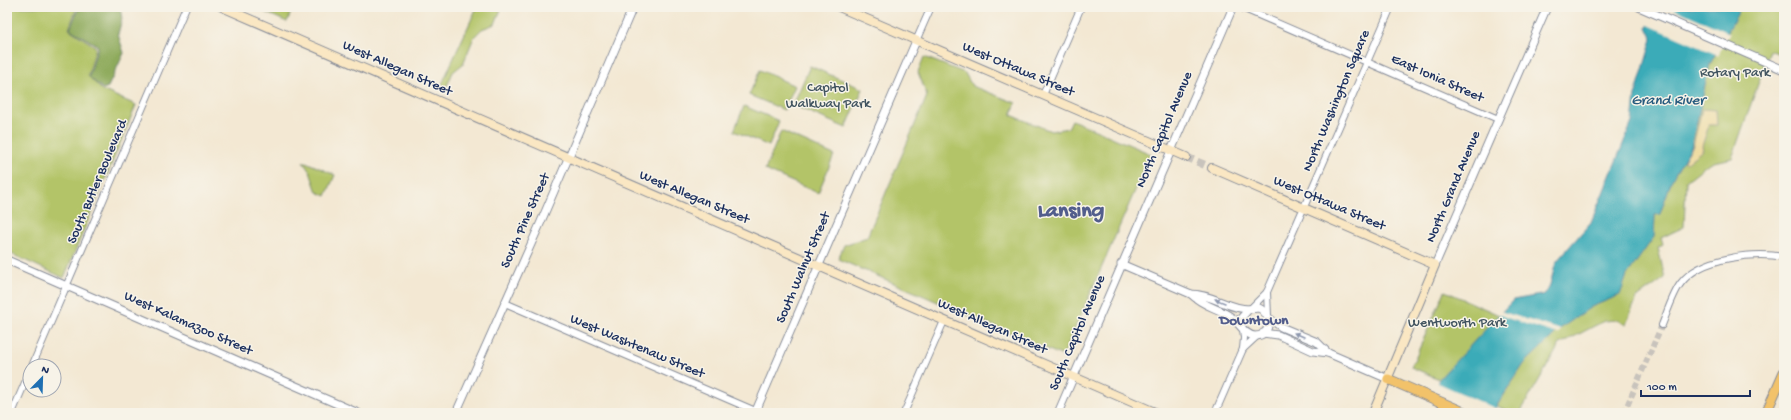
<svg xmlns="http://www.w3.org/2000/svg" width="1791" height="420" viewBox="0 0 1791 420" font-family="'Gochi Hand',sans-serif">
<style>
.green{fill:#b3c467;stroke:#677a62}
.forest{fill:#8eaa5c;stroke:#546c5d}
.sand{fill:#eeda9e;stroke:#84847e}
.water{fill:#3babb8;stroke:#2b6d8b}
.pier{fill:#f3e8d3}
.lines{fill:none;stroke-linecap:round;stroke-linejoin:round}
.minor-tunnel{stroke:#c8c3bc;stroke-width:6;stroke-dasharray:6 3;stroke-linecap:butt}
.secondary-tunnel{stroke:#c8c3bc;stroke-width:8;stroke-dasharray:8 4;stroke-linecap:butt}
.minor-casing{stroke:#878c98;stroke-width:8}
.tertiary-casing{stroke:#878c98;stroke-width:9}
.secondary-casing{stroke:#878c98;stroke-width:10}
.primary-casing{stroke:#878c98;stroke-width:11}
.minor{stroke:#fff;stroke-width:6}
.tertiary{stroke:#fff;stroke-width:7}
.secondary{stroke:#fae7c3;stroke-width:8}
.primary{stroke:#f2c26a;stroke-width:9}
.oneway{fill:#8d97ae}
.labels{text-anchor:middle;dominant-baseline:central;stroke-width:3;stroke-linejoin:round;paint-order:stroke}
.street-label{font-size:14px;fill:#1b2f5e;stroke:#f7f3e8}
.park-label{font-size:14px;fill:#415460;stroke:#f7f3e8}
.water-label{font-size:15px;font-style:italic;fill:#265a7e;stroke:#f7f3e8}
.neighbourhood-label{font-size:15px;font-weight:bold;fill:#525d8c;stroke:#f7f3e8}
.town-label{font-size:22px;font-weight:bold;fill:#525d8c;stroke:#f7f3e8}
</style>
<rect width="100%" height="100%" fill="#f7f3e8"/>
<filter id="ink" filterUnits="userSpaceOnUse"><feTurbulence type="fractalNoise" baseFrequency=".025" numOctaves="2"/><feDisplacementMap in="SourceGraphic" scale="8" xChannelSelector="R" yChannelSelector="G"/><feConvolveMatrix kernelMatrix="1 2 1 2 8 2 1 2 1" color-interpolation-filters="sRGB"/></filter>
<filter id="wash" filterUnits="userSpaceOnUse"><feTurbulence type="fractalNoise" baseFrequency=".012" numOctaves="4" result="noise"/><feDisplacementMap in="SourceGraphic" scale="16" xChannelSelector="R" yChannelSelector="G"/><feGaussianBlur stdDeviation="0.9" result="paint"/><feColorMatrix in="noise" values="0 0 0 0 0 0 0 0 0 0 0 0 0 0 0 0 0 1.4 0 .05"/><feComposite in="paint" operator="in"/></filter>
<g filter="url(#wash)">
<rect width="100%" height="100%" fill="#f3e8d3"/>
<g class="green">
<path d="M7 7H77L69 29 96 47 88 76 102 90 136 105 64 278 7 252Z"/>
<path d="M253 7H293L287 22Z"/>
<path d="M477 7H502L495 24 482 29 474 37 463 64 453 72 446 88 441 86Z"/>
<path d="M1741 7H1784V56L1770 50 1732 158 1709 163 1686 181 1684 227 1661 238 1663 245 1658 248 1665 278 1637 298 1626 324 1617 320 1604 321 1560 344 1520 413H1512L1497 406 1524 364 1561 328 1591 307 1620 295 1627 275 1654 237 1655 215 1660 214 1672 179 1691 147 1710 64Z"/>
<path d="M924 57 965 73 972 86 1016 103 1011 115 1051 131 1068 128 1072 120 1151 154 1063 356 838 259 844 245 867 237 927 96 918 72Z"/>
<path d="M810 66 863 89 846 128 793 105Z"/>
<path d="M760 70 795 86 784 110 749 95Z"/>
<path d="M744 106 779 121 769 146 734 131Z"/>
<path d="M781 131 834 155 818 193 765 170Z"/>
<path d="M303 162H306L335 175 326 196 317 192 310 172Z"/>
<path d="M1445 291 1499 315 1439 379 1411 367Z"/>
</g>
<path class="forest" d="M79 7H120L122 19 118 34 124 53 108 87 103 89 89 77 98 46 70 29Z"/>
<path class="sand" d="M1702 109 1716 110 1717 125H1709L1702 146 1703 150 1686 163 1684 160 1693 145Z"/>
<path class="water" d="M1656 7H1741L1710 64 1691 147 1672 179 1660 214 1655 215 1654 237 1627 275 1620 295 1591 307 1561 328 1524 364 1492 413H1431L1439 379 1513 300 1540 295V297L1549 288 1556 262 1591 222 1632 122 1635 96 1652 39 1647 28Z"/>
<g class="pier">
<path d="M1653 7H1670L1730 33 1718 55 1646 24Z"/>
<path d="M1500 311 1509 314 1561 330 1558 334 1507 318 1498 314Z"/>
<path d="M1437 380 1439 381 1438 383 1497 409 1494 413H1429Z"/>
</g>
</g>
<g filter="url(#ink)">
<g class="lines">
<path class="minor-tunnel" d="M1624 413 1662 325"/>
<path class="secondary-tunnel" d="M1186 157 1212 168"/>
<g class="minor-casing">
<g id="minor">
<path d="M1240 7 1498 119"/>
<path d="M916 41 931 7"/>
<path d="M1043 95 1081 7"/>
<path d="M1267 292 1268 316"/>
<path d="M505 303 760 413"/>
<path d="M1251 308 1267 292 1391 7"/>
<path d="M1662 325C1667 313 1673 293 1681 283 1701 257 1754 252 1784 257"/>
<path d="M1243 349 1257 336"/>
<path d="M32 366 186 7"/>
<path d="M12 413 30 371"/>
<path d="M904 413 944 321"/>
<path d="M1215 413 1243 349 1244 338 1243 329"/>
</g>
</g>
<g class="tertiary-casing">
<g id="tertiary">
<path d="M1639 7 1784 70"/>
<path d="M7 260 358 413"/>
<path d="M1121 264 1191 294C1212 294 1228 309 1249 309"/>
<path d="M1435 265 1547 7"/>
<path d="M1191 294C1204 307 1217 307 1231 317 1239 322 1244 335 1255 336 1272 336 1272 314 1259 308L1249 309 1241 318 1242 327"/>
<path d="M1269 318 1281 327 1317 342 1328 353"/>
<path d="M1263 333 1278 335 1313 351 1328 353 1388 379"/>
<path d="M456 413 540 224 633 7"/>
<path d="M755 413 916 41"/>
<path d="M1058 413 1233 7"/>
</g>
</g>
<g class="secondary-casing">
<g id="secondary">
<path d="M222 7 1157 413"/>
<path d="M839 7 1186 157"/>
<path d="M1212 168 1435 265 1373 413"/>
</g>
</g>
<g class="primary-casing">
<g id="primary">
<path d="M1388 379 1466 413"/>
<path d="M1766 413 1784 372"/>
</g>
</g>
<use href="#minor" class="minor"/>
<use href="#tertiary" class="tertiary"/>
<use href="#secondary" class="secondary"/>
<use href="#primary" class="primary"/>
</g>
<defs><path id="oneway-solid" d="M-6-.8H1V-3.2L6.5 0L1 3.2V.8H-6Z"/></defs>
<g class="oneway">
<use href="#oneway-solid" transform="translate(1220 301) rotate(-158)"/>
<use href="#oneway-solid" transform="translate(1299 335) rotate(-157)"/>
</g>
</g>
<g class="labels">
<g class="street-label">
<text transform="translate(397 69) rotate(24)">West Allegan Street</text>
<text transform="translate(1018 70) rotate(23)">West Ottawa Street</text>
<text transform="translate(1437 79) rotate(24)">East Ionia Street</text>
<text transform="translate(1337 101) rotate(-67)">North Washington Square</text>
<text transform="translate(1165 130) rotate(-67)">North Capitol Avenue</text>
<text transform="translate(98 182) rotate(-67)">South Butler Boulevard</text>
<text transform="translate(1454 187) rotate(-67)">North Grand Avenue</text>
<text transform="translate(694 198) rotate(23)">West Allegan Street</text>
<text transform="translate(1329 204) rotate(23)">West Ottawa Street</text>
<text transform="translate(526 221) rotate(-66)">South Pine Street</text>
<text transform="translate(804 268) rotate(-67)">South Walnut Street</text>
<text transform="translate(188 324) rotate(24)">West Kalamazoo Street</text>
<text transform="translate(992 327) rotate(24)">West Allegan Street</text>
<text transform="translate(1078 333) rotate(-67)">South Capitol Avenue</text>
<text transform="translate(637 347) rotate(23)">West Washtenaw Street</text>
</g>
<g class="park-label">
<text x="1735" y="73">Rotary Park</text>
<text x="828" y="88">Capitol<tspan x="828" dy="16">Walkway Park</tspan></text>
<text x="1457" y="323">Wentworth Park</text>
</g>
<g class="water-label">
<text x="1668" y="101">Grand River</text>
</g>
<g class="neighbourhood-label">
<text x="1254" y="321">Downtown</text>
</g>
<g class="town-label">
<text x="1071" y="212">Lansing</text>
</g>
</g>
<rect width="1791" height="420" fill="none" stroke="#f7f3e8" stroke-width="24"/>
<g transform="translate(42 378) rotate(23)"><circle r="19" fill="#f7f3e8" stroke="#9fa5b1"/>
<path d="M0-3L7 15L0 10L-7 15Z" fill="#1f6fb2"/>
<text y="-6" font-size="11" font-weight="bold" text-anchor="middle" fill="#1b2f5e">N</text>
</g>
<path d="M1641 390v6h109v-6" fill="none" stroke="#1b2f5e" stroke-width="2"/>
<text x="1647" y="390" font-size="12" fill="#1b2f5e" stroke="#f7f3e8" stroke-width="3" paint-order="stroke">100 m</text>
</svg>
